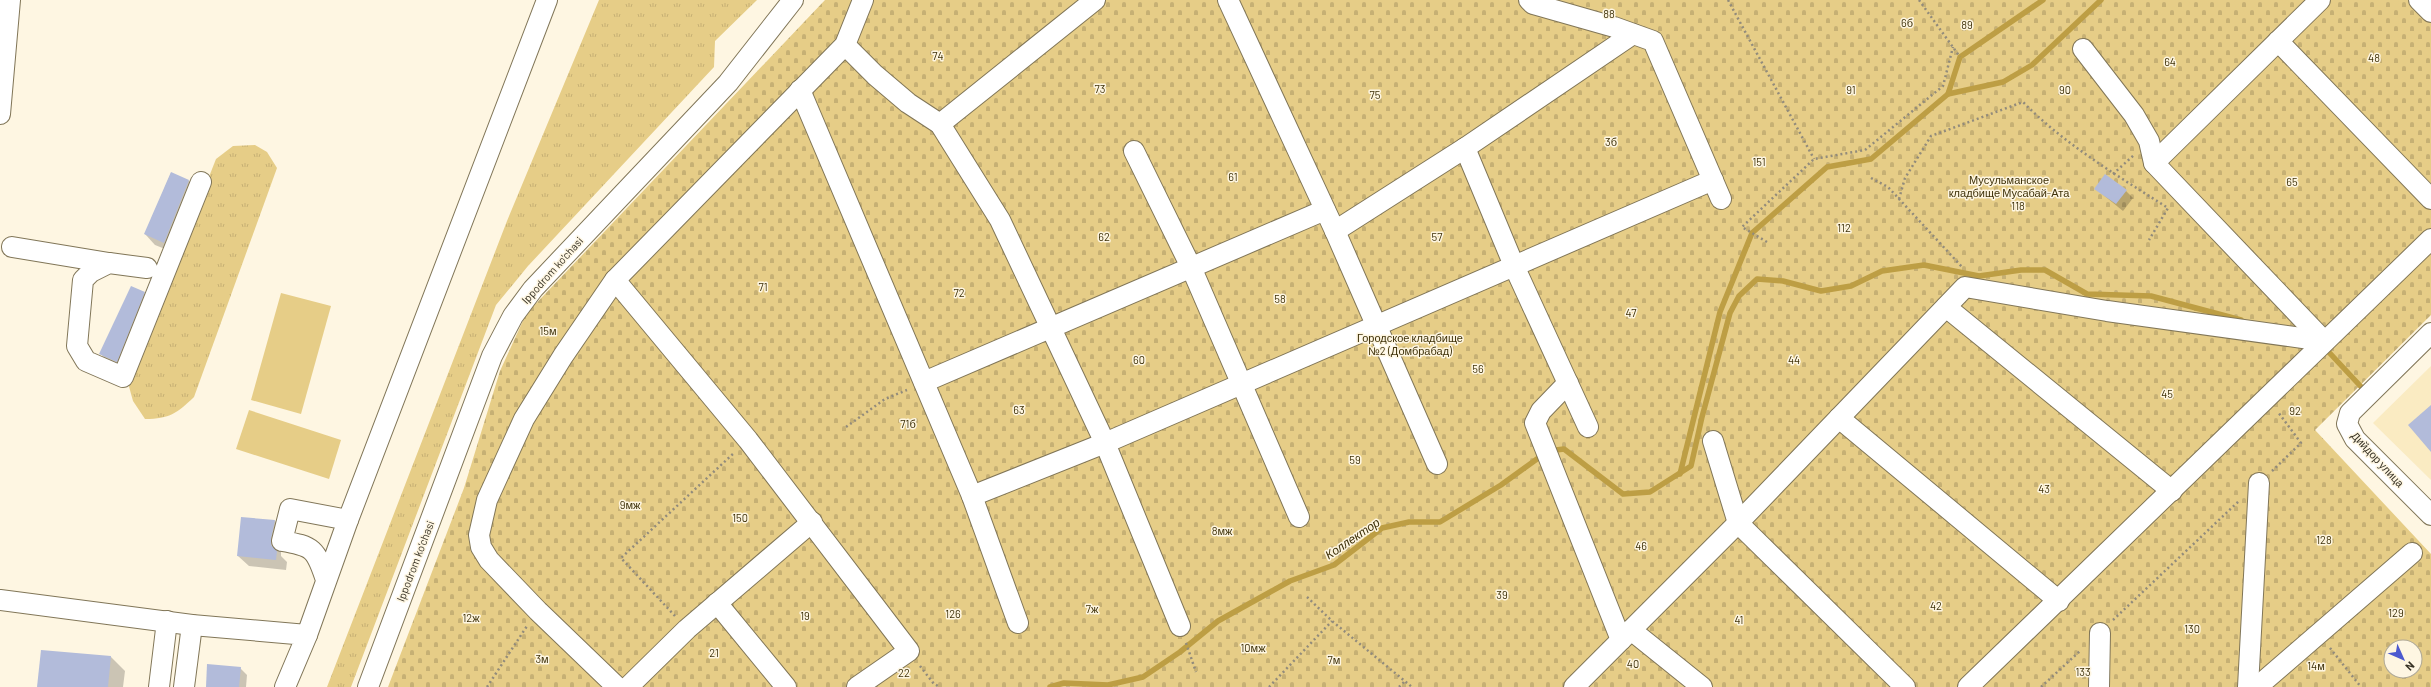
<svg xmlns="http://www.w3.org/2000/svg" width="2431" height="687" viewBox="0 0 2431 687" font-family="Barlow,sans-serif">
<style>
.built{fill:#faebc2}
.grass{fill:url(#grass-tufts)}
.cemetery{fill:url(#cemetery-stones);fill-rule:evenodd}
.pitch{fill:#e6cd87}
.shadow{fill:#0003}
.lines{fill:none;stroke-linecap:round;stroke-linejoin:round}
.stream{stroke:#bd9e44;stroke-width:5.5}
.building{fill:#b2bbda}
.minor-casing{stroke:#817658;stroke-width:22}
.path{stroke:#928b7b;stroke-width:2.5;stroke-dasharray:2 3;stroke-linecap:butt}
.minor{stroke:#fff;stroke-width:20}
.labels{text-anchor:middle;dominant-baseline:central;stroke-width:3;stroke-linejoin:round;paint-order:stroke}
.park-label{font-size:11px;fill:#3e3109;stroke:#fef6e2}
.street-label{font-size:11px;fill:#373225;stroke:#fef6e2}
.water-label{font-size:12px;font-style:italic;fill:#3c2f07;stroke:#fef6e2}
</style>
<defs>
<pattern id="grass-tufts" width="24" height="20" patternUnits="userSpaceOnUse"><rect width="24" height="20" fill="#e6cd87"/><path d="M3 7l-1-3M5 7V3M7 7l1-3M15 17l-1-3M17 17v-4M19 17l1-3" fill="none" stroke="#c6b074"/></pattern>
<pattern id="cemetery-stones" width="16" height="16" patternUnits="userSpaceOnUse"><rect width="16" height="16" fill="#e6cd87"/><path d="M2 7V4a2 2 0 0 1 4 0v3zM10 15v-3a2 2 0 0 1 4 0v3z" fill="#c6b074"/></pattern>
</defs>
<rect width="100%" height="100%" fill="#fef6e2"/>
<path class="built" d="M2431 366V480L2373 423Z"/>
<g class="grass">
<path d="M599 0H757L715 41 714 67 528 266 496 305 351 687H327L507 221Z"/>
<path d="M255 145 267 152 277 168 194 397C177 413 170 419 145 419L133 401 128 383 216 159 233 146Z"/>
</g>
<path class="cemetery" d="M825 0H2431V315L2315 430 2431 554V687H388L464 488 500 371 526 314ZM2391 647H2415V671H2391Z"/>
<g class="pitch">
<path d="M281 293 331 306 301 414 251 400Z"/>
<path d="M249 410 341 440 329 479 236 449Z"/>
</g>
<g class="shadow">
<path d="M171 173 189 181 200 191 175 253 155 245 145 234Z"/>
<path d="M2096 189 2126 191 2133 198 2123 211Z"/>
<path d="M144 293 155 303 127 372 111 365 101 354Z"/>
<path d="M242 518 275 521 286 532 281 550V556L287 562 286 570 249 566 238 556Z"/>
<path d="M111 657 125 671 123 687H38Z"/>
<path d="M240 668 247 675 246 687H207Z"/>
</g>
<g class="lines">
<g class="stream">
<path d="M1948 94 1960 57 2043 0"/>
<path d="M2325 348 2365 391"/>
<path d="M1680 474 1720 312 1752 233 1827 167 1871 159 1948 94 2003 82 2032 65 2101 0"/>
<path d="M1050 687 1064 683 1108 685 1143 677 1180 652 1218 621 1290 581 1334 565 1382 528 1409 522H1440L1501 485 1548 451 1564 449 1623 494 1650 492 1691 466 1702 417 1730 313 1739 296 1757 279 1783 281 1821 291 1851 286 1882 271 1924 265 1979 276 2021 270H2045L2087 294 2151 296 2241 320"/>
</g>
</g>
<g class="building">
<path d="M171 172 189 180 164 243 144 234Z"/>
<path d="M2105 174 2127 190 2116 204 2094 189Z"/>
<path d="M131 286 145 292 117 362 99 354Z"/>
<path d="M2431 405V452L2408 425Z"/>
<path d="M241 517 275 520 271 539V545L277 551 276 560 237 556Z"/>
<path d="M41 650 111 656 108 687H37Z"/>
<path d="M207 664 241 667 239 687H206Z"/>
</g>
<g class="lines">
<g class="minor-casing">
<g id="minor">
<path d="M1228 0 1335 231 1437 464"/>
<path d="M1529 0 1533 4 1614 27 1653 41 1721 199"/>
<path d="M2419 0 2431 12"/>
<path d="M2278 41 2431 199"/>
<path d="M845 45 875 75 908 103 940 124 1000 220 1105 443 1180 626"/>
<path d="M2083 49 2134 115 2149 141 2154 163 2324 341"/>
<path d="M800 90 972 496 1018 623"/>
<path d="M0 114 10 0"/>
<path d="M940 124 1095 0"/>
<path d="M1465 148 1515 268 1588 427"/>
<path d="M1134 151 1191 267 1299 517"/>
<path d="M2154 163 2320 0"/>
<path d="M1335 231 1465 148 1633 34"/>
<path d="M12 247 109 263"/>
<path d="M147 268 109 263 91 272 83 280 77 346 86 361 123 377 201 182"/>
<path d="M615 280 748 440 909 651 857 687"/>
<path d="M1946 307 2172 491"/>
<path d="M2431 333 2350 413 2347 424 2355 439 2431 515"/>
<path d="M924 382 1325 210"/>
<path d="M1568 383 1541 411 1535 423 1621 640"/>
<path d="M1839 418 2059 601"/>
<path d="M1713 441 1738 523 1905 687"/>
<path d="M972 496 1105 443 1713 180"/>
<path d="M348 520 547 0"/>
<path d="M0 600 192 625 307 635 285 687"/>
<path d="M717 603 786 687"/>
<path d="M1631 630 1702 687"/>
<path d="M307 635 348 520 290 509 282 541C313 546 316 549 326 580"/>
<path d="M159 687 167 621"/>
<path d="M184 687 192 625"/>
<path d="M368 687 492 356 513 316 533 289 728 83 793 0"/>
<path d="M617 687 538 611 489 560 481 547 479 535 487 500 524 419 563 356 615 280 845 45 863 0"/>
<path d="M628 687 687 629 812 522"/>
<path d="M1574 687 1738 523 1965 287 2107 311 2324 341"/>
<path d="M1968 687 2431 239"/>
<path d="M2099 687 2100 633"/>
<path d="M2248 687 2259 483"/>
<path d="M2257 687 2412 553"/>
</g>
</g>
<g class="path">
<path d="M1728 0 1814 159"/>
<path d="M1919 0 1960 57"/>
<path d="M2113 174 2134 155"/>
<path d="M1871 178 1888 187 1963 268"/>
<path d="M1899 199 1905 178 1931 136 2023 102C2064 144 2118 176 2168 208L2149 240"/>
<path d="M1767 242 1742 227 1814 159 1865 150 1943 86 1953 47"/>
<path d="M846 427 885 399 907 390"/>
<path d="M2272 471 2301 443 2278 412"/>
<path d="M1307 597 1332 621 1412 687"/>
<path d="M675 616 621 558 735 452"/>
<path d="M2113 620 2239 501"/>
<path d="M1186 643 1196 672"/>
<path d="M2330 648 2361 687"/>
<path d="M920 666 934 684 940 687"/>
<path d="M487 687 527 626"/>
<path d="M1269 687 1332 621"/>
<path d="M1399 687 1405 681"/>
<path d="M2041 687 2080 651"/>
</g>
<use href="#minor" class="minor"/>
</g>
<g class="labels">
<g class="park-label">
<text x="1609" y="13">88</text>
<text x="1907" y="22">6б</text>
<text x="1967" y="24">89</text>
<text x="938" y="55">74</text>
<text x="2374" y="57">48</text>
<text x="2170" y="61">64</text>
<text x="1100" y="88">73</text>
<text x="1851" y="89">91</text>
<text x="2065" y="89">90</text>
<text x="1375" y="94">75</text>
<text x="1611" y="141">3б</text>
<text x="1759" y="161">151</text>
<text x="1233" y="176">61</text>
<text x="2009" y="179">Мусульманское<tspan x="2009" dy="13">кладбище Мусабай-Ата</tspan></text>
<text x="2292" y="181">65</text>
<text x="2018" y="205">118</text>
<text x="1844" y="227">112</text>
<text x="1104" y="236">62</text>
<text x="1437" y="236">57</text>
<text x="763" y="286">71</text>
<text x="959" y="292">72</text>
<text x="1280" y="298">58</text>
<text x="1631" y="312">47</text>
<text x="548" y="330">15м</text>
<text x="1410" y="337">Городское кладбище<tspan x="1410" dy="13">№2 (Домбрабад)</tspan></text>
<text x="1139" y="359">60</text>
<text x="1794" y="359">44</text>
<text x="1478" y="368">56</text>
<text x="2167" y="393">45</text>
<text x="1019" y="409">63</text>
<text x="2295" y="410">92</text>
<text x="908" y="423">71б</text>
<text x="1355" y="459">59</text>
<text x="2044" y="488">43</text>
<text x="630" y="504">9мж</text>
<text x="740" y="517">150</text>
<text x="1222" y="530">8мж</text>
<text x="2324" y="539">128</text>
<text x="1641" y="545">46</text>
<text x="1502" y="594">39</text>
<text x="1936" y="605">42</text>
<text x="1092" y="608">7ж</text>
<text x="2396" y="612">129</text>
<text x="953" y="613">126</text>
<text x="805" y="615">19</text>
<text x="471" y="617">12ж</text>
<text x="1739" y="619">41</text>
<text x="2192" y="628">130</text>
<text x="1253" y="647">10мж</text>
<text x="714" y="652">21</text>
<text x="542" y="658">3м</text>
<text x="1334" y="659">7м</text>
<text x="1633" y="663">40</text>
<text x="2316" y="665">14м</text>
<text x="2083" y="671">133</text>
<text x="904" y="672">22</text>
</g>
<g class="street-label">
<text transform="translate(552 270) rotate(-48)">Ippodrom ko'chasi</text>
<text transform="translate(2378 459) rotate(47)">Дийдор улица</text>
<text transform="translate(415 561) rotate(-69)">Ippodrom ko'chasi</text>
</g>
<g class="water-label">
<text transform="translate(1352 538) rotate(-34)">Коллектор</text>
</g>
</g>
<g transform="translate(2403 659) rotate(135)"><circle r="19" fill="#fef6e2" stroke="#aea896"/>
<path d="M0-3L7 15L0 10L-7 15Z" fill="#4c59cf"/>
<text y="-6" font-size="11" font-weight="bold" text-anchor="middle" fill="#373225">N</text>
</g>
</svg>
